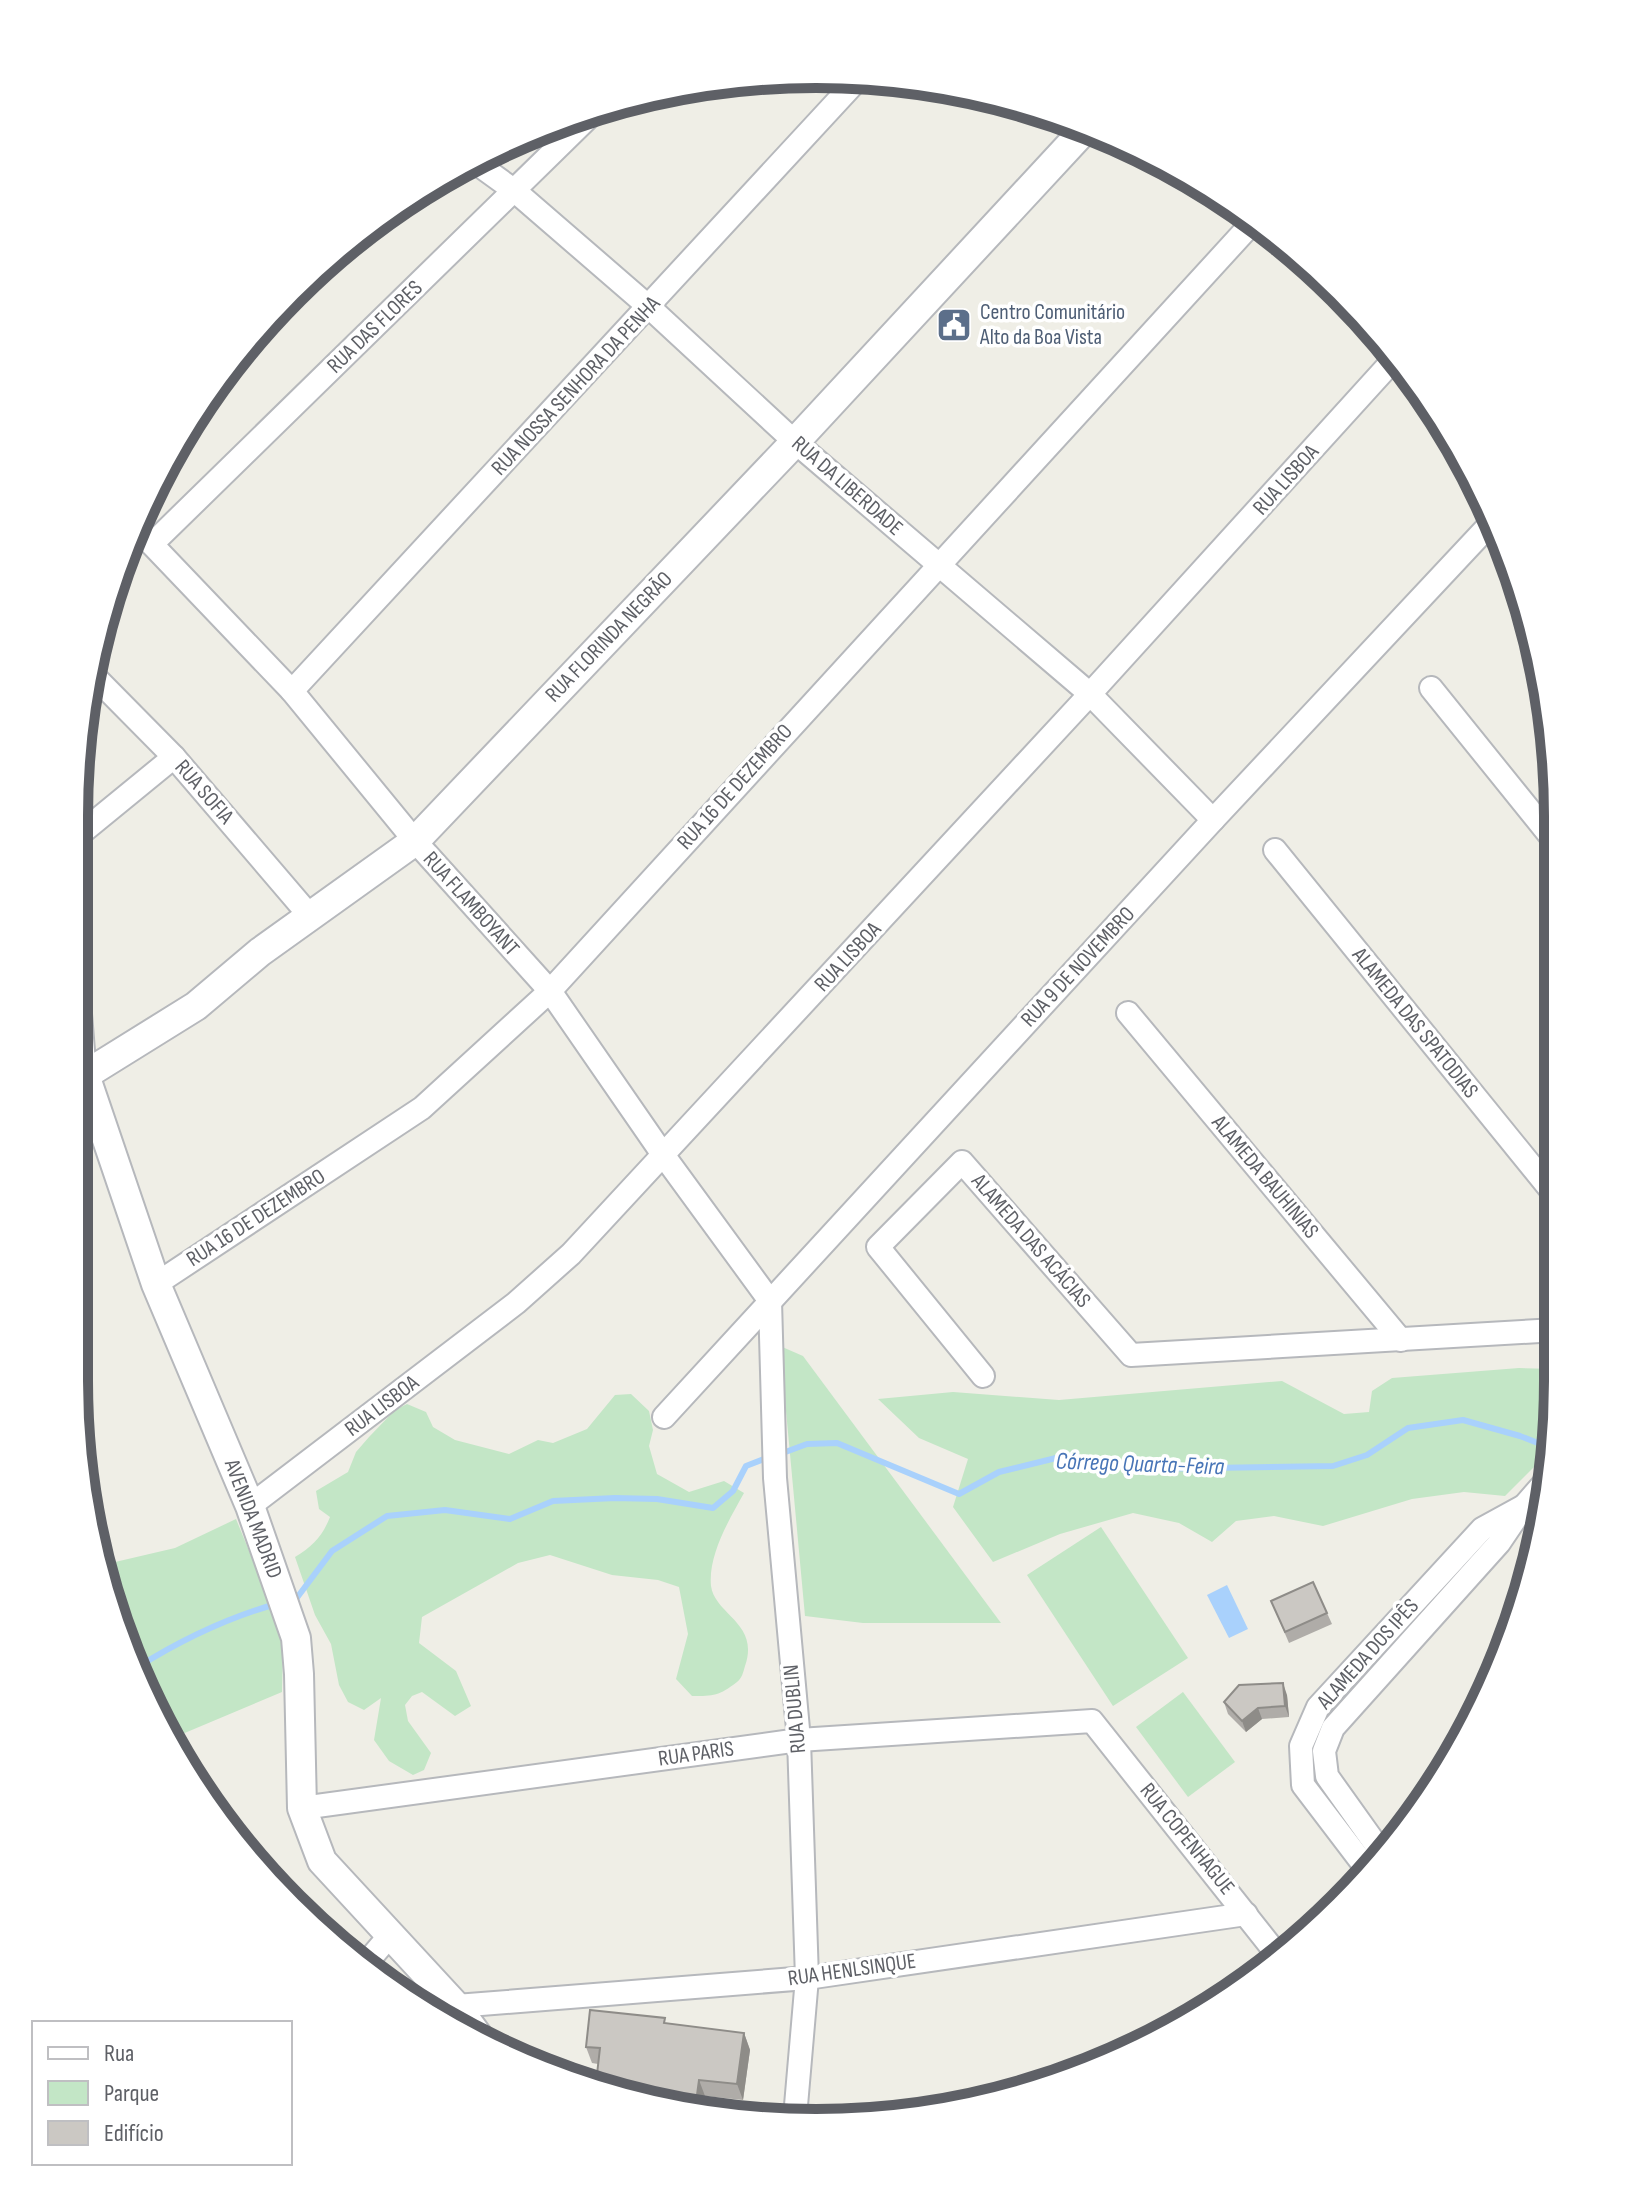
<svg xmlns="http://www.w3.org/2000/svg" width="1632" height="2197" viewBox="0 0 1632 2197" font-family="'Sofia Sans Condensed',sans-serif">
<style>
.green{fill:#c3e6c6}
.water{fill:#a9d1fc}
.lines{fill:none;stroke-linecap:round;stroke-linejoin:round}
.stream{stroke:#a9d1fc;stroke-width:6}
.minor-casing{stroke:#b6b8bc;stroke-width:26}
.tertiary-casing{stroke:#b6b8bc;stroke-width:32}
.minor{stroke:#fff;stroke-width:22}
.tertiary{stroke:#fff;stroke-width:28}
.wall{fill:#afaca8}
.shaded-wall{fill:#8e8c88}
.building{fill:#cbc8c3;stroke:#8e8c88;stroke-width:2}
.labels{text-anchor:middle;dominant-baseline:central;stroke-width:7;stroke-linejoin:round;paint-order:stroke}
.service-label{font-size:22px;fill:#4e5e75;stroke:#fff;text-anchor:start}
.street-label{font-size:22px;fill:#5e6066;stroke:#fff}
.water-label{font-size:24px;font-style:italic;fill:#4875b7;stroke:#fff}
.rim{fill:none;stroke:#5e6066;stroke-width:10}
</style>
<rect width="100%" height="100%" fill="#efeee6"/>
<g class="green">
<path d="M780 1346 803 1356 1001 1623H863L805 1616Z"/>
<path d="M1519 1368 1556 1369V1430L1553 1448 1505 1496 1464 1492 1412 1499 1323 1526 1274 1516 1236 1521 1212 1542 1179 1523 1133 1513 1060 1534 993 1562 953 1507 968 1459 919 1438 878 1399 953 1392 1059 1400 1282 1381 1344 1414 1369 1412 1372 1391 1392 1378Z"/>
<path d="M631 1394 649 1411 653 1430 649 1446 657 1474 689 1492 724 1481 744 1493C729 1520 708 1555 711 1586 715 1615 760 1623 745 1666 743 1673 742 1678 737 1682 719 1696 714 1696 692 1696L676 1679 688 1634 679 1587 658 1580 612 1575 550 1555 518 1563 422 1617 419 1643 456 1671 471 1706 455 1716 422 1692 412 1696 405 1705 408 1721 431 1753 424 1770 413 1775 389 1761 374 1740 381 1698 364 1710 348 1702 339 1685 331 1644 315 1615 295 1557C313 1546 322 1537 330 1517L319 1509 316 1491 348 1472 356 1452 369 1437 395 1410 407 1404 426 1412 433 1427 455 1440 509 1454 538 1440 553 1443 587 1429 615 1395Z"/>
<path d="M236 1519 275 1614 283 1649 282 1692 168 1740 98 1566 175 1548Z"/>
<path d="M1101 1527 1188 1658 1113 1706 1027 1575Z"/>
<path d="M1183 1692 1235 1762 1188 1797 1136 1727Z"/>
</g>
<path class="water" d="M1227 1585 1248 1629 1229 1638 1207 1595Z"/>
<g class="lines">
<g class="stream">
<path d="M780 1454 807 1444 837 1443 959 1494 999 1472 1056 1458 1144 1469 1333 1466 1367 1455 1408 1428 1463 1420 1520 1436 1553 1449"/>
<path d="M291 1600 296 1599 332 1551 387 1516 445 1510 510 1519 553 1501 615 1498 657 1499 713 1508 733 1491 746 1466 769 1457"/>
<path d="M138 1667C181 1640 227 1618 276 1604"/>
</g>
<g class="minor-casing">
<g id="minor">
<path d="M472 160 515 191 649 307 795 442 1090 694 1213 820"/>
<path d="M141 533 292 691 415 841 550 991 664 1156 770 1301"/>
<path d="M152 544 596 110"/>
<path d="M91 673 174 757 310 916"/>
<path d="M1431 688 1552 838"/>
<path d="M292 691 858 79"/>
<path d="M75 838 174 757"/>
<path d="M1275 850 1555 1195"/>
<path d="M75 953 85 1075"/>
<path d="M1128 1013 1401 1340"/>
<path d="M156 1284 422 1108 550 991 1254 221"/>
<path d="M770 1301 775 1478 799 1740 807 1978 795 2117"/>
<path d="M983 1376 878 1247 962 1162 1131 1355 1556 1330"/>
<path d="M664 1417 1213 820 1494 520"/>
<path d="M250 1506 516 1303 571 1254 1090 694 1397 356"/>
<path d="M302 1808 799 1740 1092 1721 1280 1958"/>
<path d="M1384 1856 1327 1776 1324 1751 1333 1728 1499 1543 1524 1506 1546 1481"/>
<path d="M1370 1873 1303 1785 1301 1746 1318 1707 1482 1529 1524 1506"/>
<path d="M368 1961 391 1934"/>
<path d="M456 2006 807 1978 1246 1914"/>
</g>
</g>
<g class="tertiary-casing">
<g id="tertiary">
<path d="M85 1075 156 1284 250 1506 296 1638 299 1674 302 1808 322 1861 456 2006 483 2043"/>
<path d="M75 1077 85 1075 196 1006 260 952 415 841 795 442 1086 128"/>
</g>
</g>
<use href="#minor" class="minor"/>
<use href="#tertiary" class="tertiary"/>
</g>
<g class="wall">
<path d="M1271 1601 1327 1613 1332 1624 1289 1643Z"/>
<path d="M1287 1695 1289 1717 1262 1719 1246 1732 1228 1714 1224 1702Z"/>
<path d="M666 2024 744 2033 750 2050 743 2100 705 2096 703 2111 671 2109 598 2064 592 2063 586 2047Z"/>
</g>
<g class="shaded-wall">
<path d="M1283 1683 1287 1695 1289 1717 1285 1706Z"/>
<path d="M1258 1708 1262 1719 1246 1732 1242 1721Z"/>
<path d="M744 2033 750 2050 743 2100 737 2084Z"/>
<path d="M699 2080 705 2096 703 2111 695 2110Z"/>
</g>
<g class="building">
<path d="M1313 1582 1327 1613 1285 1632 1271 1601Z"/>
<path d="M1283 1683 1285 1706 1258 1708 1242 1721 1224 1702 1239 1685Z"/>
<path d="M590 2010 665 2018 664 2023 744 2033 737 2084 699 2080 695 2110 671 2109 596 2083 600 2048 586 2047Z"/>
</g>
<defs>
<g id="civic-square" transform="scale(1.8)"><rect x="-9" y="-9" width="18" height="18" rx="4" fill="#5c6f8a" stroke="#fff"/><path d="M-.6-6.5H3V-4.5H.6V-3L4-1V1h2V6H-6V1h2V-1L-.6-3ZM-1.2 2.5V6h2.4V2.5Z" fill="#fff"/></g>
</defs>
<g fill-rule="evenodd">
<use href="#civic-square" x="954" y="325"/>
</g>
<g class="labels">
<g class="service-label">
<text x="980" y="312">Centro Comunitário<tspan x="980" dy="25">Alto da Boa Vista</tspan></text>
</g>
<g class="street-label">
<text transform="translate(375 327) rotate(-44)">RUA DAS FLORES</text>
<text transform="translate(576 386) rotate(-47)">RUA NOSSA SENHORA DA PENHA</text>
<text transform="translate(1286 480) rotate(-48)">RUA LISBOA</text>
<text transform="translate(847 486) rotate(41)">RUA DA LIBERDADE</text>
<text transform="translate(609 637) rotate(-46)">RUA FLORINDA NEGRÃO</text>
<text transform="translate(735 787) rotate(-48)">RUA 16 DE DEZEMBRO</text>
<text transform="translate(204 792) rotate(49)">RUA SOFIA</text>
<text transform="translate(471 904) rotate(48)">RUA FLAMBOYANT</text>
<text transform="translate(848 957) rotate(-47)">RUA LISBOA</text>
<text transform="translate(1078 967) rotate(-47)">RUA 9 DE NOVEMBRO</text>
<text transform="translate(1415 1023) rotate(51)">ALAMEDA DAS SPATODIAS</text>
<text transform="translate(1265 1177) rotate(50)">ALAMEDA BAUHINIAS</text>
<text transform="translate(256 1218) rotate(-33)">RUA 16 DE DEZEMBRO</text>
<text transform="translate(1031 1241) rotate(49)">ALAMEDA DAS ACÁCIAS</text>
<text transform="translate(382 1406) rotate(-37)">RUA LISBOA</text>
<text transform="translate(253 1519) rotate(69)">AVENIDA MADRID</text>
<text transform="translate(1368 1654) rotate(-48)">ALAMEDA DOS IPÊS</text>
<text transform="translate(795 1709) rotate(-95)">RUA DUBLIN</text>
<text transform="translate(696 1754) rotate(-8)">RUA PARIS</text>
<text transform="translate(1187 1839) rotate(51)">RUA COPENHAGUE</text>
<text transform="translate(852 1970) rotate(-8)">RUA HENLSINQUE</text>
</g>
<g class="water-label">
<text transform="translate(1140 1464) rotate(2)">Córrego Quarta-Feira</text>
</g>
</g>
<path d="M0 0H1632V2197H0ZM816 88H816A728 728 0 0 1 1544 816V1381A728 728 0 0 1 816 2109H816A728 728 0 0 1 88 1381V816A728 728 0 0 1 816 88Z" fill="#fff" fill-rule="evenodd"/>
<path class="rim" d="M816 88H816A728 728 0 0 1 1544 816V1381A728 728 0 0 1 816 2109H816A728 728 0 0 1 88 1381V816A728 728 0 0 1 816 88Z"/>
<rect x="32" y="2021" width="260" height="144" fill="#ffffff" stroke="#bfbfc2" stroke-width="2"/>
<rect x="48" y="2047" width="40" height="12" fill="#ffffff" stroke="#bfbfc2" stroke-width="2"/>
<text x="104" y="2061" font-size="24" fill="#5e6066">Rua</text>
<rect x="48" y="2081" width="40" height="24" fill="#c3e6c6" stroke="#bfbfc2" stroke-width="2"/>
<text x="104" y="2101" font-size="24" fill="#5e6066">Parque</text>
<rect x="48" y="2121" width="40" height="24" fill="#cbc8c3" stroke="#bfbfc2" stroke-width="2"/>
<text x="104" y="2141" font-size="24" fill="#5e6066">Edifício</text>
</svg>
